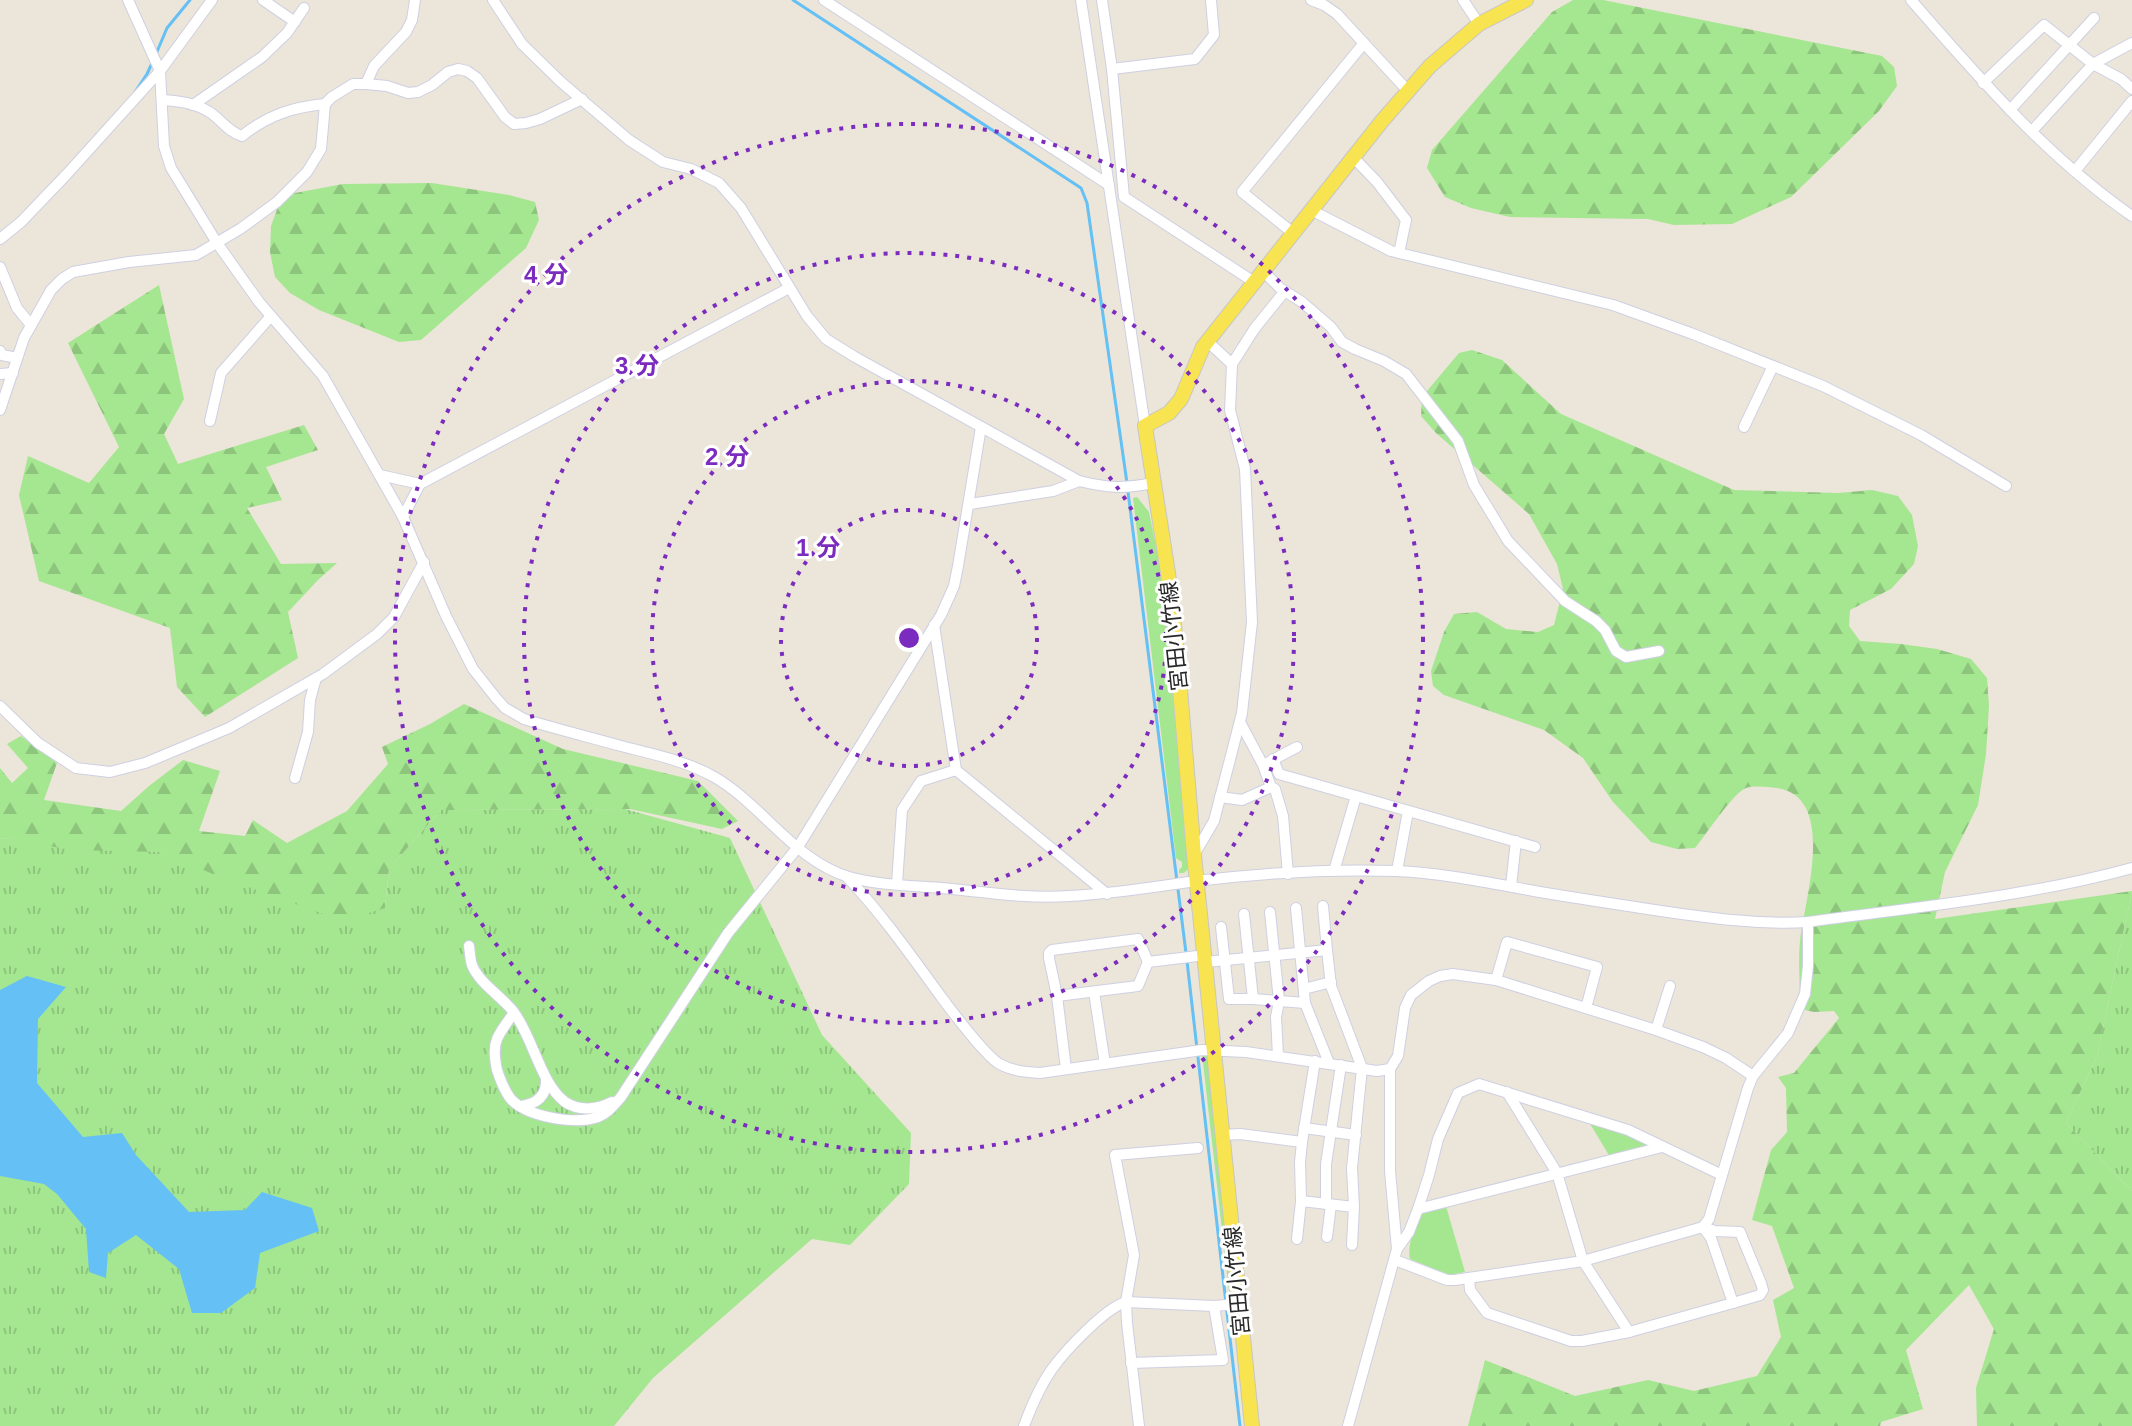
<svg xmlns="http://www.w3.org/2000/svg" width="2132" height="1426" viewBox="0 0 2132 1426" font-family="Arial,'Noto Sans JP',sans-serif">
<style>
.grass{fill:url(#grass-tufts)}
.forest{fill:url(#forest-firs)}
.park{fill:#a5e691}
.water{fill:#64c0f5}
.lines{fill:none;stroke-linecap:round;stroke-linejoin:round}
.stream{stroke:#64c0f5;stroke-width:3}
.minor-casing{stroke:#ced0e2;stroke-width:12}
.major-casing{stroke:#c7c7c7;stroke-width:16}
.minor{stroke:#fff;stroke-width:10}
.major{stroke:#f8e351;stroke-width:14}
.ring{fill:none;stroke:#7b2cbf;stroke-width:4;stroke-dasharray:4 8}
.labels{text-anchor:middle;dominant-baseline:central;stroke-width:6;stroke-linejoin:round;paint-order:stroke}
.street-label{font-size:22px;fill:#282828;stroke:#fff}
.centre{fill:#7b2cbf;stroke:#fff;stroke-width:4}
.ring-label{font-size:24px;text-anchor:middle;font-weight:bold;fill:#7b2cbf;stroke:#fff;stroke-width:6;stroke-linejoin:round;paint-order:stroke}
</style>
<defs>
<pattern id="grass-tufts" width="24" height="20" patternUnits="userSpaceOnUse" patternTransform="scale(2)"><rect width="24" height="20" fill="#a5e691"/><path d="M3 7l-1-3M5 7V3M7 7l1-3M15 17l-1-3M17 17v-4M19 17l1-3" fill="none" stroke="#8ec57d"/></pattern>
<pattern id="forest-firs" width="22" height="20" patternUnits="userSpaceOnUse" patternTransform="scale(2)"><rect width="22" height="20" fill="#a5e691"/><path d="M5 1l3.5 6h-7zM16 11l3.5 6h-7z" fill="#8ec57d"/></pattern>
</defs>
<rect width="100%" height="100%" fill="#ece5d9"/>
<g class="grass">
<path d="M625 809 730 838 822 1035 911 1133 909 1184 850 1245 812 1239 653 1378 614 1426H0V839L9 838 162 852 385 908 389 869 441 810Z"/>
<path d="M2132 891V1191L2066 1123 2097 1056Z"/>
</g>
<g class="forest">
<path d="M1573 0H1603L1882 56 1894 67 1897 86 1879 111 1791 197 1732 224 1674 225 1648 219 1510 217 1471 208 1445 197 1427 168 1432 150 1552 12Z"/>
<path d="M432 183 509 195 535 202 539 220 526 248 421 340 399 342 319 310 290 293 275 277 270 252 271 226 278 207 295 193 343 184Z"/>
<path d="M159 285 184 399 164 434 178 464 304 425 318 450 266 467 282 500 247 508 281 564 337 563 318 580 288 612 298 658 205 717 177 687 170 628 39 581 19 495 28 456 89 483 119 447 68 343Z"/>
<path d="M1472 350 1502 360 1561 414 1734 490 1838 493 1872 490 1898 496 1912 515 1918 546 1914 564 1891 589 1850 610 1849 626 1860 641 1901 644 1937 649 1971 659 1987 678 1989 706 1986 754 1978 805 1945 872 1935 919 2132 891 2097 1056 2066 1123 2132 1191V1426H1977L1976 1388 1994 1329 1969 1285 1906 1350 1923 1409 1881 1422 1880 1426H1468L1485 1360 1575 1396 1648 1380 1694 1391 1757 1376 1781 1337 1773 1300 1794 1288 1772 1226 1752 1220 1771 1150 1787 1132 1786 1088 1778 1077 1794 1073 1839 1018 1834 1011 1814 1012 1805 1010 1800 1002C1800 982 1798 961 1800 941 1804 901 1838 797 1777 788 1769 787 1754 785 1746 788 1733 793 1705 836 1695 848L1677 849 1651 842 1613 802 1583 758 1544 730 1444 695 1433 686 1431 671 1444 632 1454 614 1477 612 1506 629 1538 632 1554 625 1563 589 1557 564 1529 514 1436 433 1421 416 1422 397 1459 353Z"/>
<path d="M464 704 563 749 698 781 738 821 722 829 630 809 441 810 389 869 385 908 343 921 215 875 162 852 70 850 10 838 0 839V768L12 783 28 768 7 744 21 736 57 763 44 800 121 811 149 786 183 760 220 771 199 831 245 836 253 820 287 843 347 811 388 764 382 747 430 724Z"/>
</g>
<g class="park">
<path d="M1137 497 1149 512 1165 590 1190 867 1184 873H1179V870L1182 867V862L1176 858 1133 498Z"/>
<path d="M1202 1054 1211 1057 1235 1296 1230 1300Z"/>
<path d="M1589 1122 1627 1133 1647 1142 1648 1148 1610 1157Z"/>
<path d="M1446 1206 1465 1272 1449 1275 1410 1259C1407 1248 1415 1215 1426 1210 1432 1208 1440 1207 1446 1206Z"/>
</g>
<path class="water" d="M27 976 66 987 38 1019 37 1083 83 1137 122 1133 136 1155 189 1212 245 1210 262 1192 312 1208 319 1231 260 1253 255 1288 221 1313H192L179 1269 136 1235 108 1253 106 1278 89 1272 86 1229 57 1194 44 1184 0 1176V990Z"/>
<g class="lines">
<g class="stream">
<path d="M793 0 1081 188 1087 203 1126 476 1186 953"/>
<path d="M156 54 167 28 190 0"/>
<path d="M135 92 147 74 153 61"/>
<path d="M1187 961 1240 1426"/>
</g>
<g class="minor-casing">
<g id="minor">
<path d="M128 0 160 71 164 146 171 168 217 243 259 302 323 376 403 517 446 616 473 669 496 698 505 708 524 719C556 729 589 737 621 746 653 754 687 761 716 778 763 806 795 861 849 877 876 885 914 886 942 888 984 892 1027 899 1069 896 1112 894 1153 887 1196 881 1262 873 1330 869 1396 871 1441 873 1485 882 1529 890 1573 898 1617 904 1661 911 1710 918 1758 925 1808 922 1916 907 2026 897 2132 868"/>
<path d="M263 0 295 22"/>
<path d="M493 0 522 44 561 82 629 140 663 162 691 169 719 183 741 208 807 316 826 339 855 357 1079 481C1108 488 1123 489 1153 483"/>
<path d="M824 0 1109 185"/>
<path d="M1081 0 1145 426"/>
<path d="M1102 0 1112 69 1124 197 1254 282"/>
<path d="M1311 0 1324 5 1337 14 1408 91"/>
<path d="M1463 0 1479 24"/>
<path d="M1911 0C1978 77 2047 157 2132 216"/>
<path d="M1112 69 1195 59 1214 35 1211 0"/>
<path d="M1983 83 2044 25 2093 64 2121 79 2132 89"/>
<path d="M366 84 374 66 406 32 412 20 415 0"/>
<path d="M162 100C179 101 196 103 211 113 222 121 229 132 242 136 268 115 293 107 325 104"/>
<path d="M193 105 262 57 287 33 304 8"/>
<path d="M2010 110 2094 18"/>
<path d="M2032 131 2093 64 2132 43"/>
<path d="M1353 157 1377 182 1406 220 1399 253"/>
<path d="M2075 171 2132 101"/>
<path d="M1311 210 1391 251 1613 305 1693 334 1823 386 1921 435 2006 486"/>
<path d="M1293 233 1242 192 1364 43"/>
<path d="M0 239 21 222 67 174 160 71 212 0"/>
<path d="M0 267 17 308 31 325"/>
<path d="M1263 271 1280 288 1302 302 1331 327 1342 342 1355 349 1384 361 1406 374 1458 441 1474 485 1508 541 1565 601 1596 621 1605 630 1616 651 1626 657 1659 651"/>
<path d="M0 351 2 355 17 358"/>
<path d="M1232 364 1255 328 1285 291"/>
<path d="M0 374 13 373"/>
<path d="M0 410 24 338 51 290 62 279 73 272 129 262 196 255 240 229 277 202 307 172 321 149 325 104 332 97 353 84H366L387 86 408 93 418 92 432 85 448 72 458 69 467 71 477 78 505 117 514 124 526 123 540 119 582 99"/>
<path d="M210 421 221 373 271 316"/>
<path d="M1744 427 1773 366"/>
<path d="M380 475 420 484"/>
<path d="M970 504 1053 491 1079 481"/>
<path d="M403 517 420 484 789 288"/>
<path d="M0 706 38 743 76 768 110 772 145 763 229 728 323 674 377 634 394 617 424 562"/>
<path d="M1273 759 1279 774 1535 847"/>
<path d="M1269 762 1297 747"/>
<path d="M956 770 1107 894"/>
<path d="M295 778 308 732 310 700 316 678"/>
<path d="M1271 787 1275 789 1283 816 1288 874"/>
<path d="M1220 797 1242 800 1271 787 1263 765 1240 722"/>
<path d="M1194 855 1214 821 1242 713 1252 622 1245 469 1230 410 1232 364 1207 341"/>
<path d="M1334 871 1356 796"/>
<path d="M1397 871 1408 811"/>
<path d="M847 877C882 914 912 957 942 998 955 1015 982 1052 998 1063 1011 1071 1025 1072 1040 1073L1202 1050 1246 1052 1377 1071 1390 1069"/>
<path d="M897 884 902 810 921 781 956 770 934 625"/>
<path d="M1511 886 1516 841"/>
<path d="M1323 906 1327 950"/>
<path d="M1296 908 1305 1003 1329 1063"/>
<path d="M1270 912 1279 1001 1276 1017 1278 1056"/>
<path d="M1221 927 1229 999H1253L1244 914"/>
<path d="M469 946C470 952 470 959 472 965 479 983 501 996 513 1011 533 1037 540 1083 565 1102 580 1112 598 1109 612 1102"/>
<path d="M1206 962 1327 950 1331 986 1362 1068 1352 1168 1354 1207 1301 1201 1300 1162 1302 1142"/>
<path d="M1496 980 1507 942 1597 967 1586 1008"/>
<path d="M1304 989 1331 982"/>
<path d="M1094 992 1105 1064"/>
<path d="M1057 996 1049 958V953L1052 950 1138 939 1148 962"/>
<path d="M1253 999 1305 1003"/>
<path d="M514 1013C508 1021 501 1030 497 1039 493 1049 495 1060 497 1070 500 1079 504 1090 510 1098 526 1117 575 1125 598 1117 608 1113 614 1105 621 1097L728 933 798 847 941 615 954 586 958 566 981 427"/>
<path d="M1656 1030 1670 986"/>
<path d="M1066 1069 1057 996 1138 986 1148 962 1206 955"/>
<path d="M1507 1092 1557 1173 1583 1261 1629 1332"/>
<path d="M521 1106C537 1104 547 1096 546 1079"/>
<path d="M1304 1128 1356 1135"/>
<path d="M1223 1135 1240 1134 1302 1142 1315 1061"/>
<path d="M1326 1204V1164L1341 1065"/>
<path d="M1418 1209 1662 1147"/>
<path d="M1703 1227 1715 1231 1740 1232 1761 1283 1763 1290 1760 1295 1733 1303"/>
<path d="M1327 1237 1331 1205"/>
<path d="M1297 1239 1301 1201"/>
<path d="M1352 1245 1354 1207"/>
<path d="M1397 1249 1409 1232 1418 1209 1429 1175 1438 1139 1458 1093 1479 1084 1628 1130 1722 1175"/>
<path d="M1395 1260 1447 1280H1455L1583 1261 1703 1227 1709 1219 1748 1088 1753 1076 1788 1033 1805 994 1808 966V922"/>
<path d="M1469 1278 1470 1290 1487 1313 1571 1341H1582L1629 1332 1733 1303 1711 1238 1703 1227"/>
<path d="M1131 1363 1223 1360 1214 1306"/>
<path d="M1024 1426C1031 1407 1040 1386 1052 1369 1065 1351 1105 1308 1126 1302L1214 1306 1238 1304"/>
<path d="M1139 1426 1127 1323 1126 1302 1134 1255 1115 1155 1198 1148"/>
<path d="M1348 1426 1397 1249 1390 1171V1069L1398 1056 1405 1008 1411 995 1429 981 1440 976 1453 974 1496 980 1656 1030 1703 1047 1726 1058 1753 1076"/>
</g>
</g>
<g class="major-casing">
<path id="major" d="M1252 1426 1194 855 1176 642 1168 573 1145 426 1169 413 1181 399 1203 347 1382 121 1430 66 1479 24 1526 0"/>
</g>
<use href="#minor" class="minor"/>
<use href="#major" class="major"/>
</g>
<g class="ring">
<circle cx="909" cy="638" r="128"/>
<circle cx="909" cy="638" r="257"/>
<circle cx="909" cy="638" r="385"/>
<circle cx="909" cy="638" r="514"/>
</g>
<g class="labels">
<g class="street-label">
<text transform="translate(1174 636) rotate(-96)">宮田小竹線</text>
<text transform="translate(1237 1281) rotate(-95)">宮田小竹線</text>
</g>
</g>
<circle cx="909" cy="638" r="12" class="centre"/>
<g class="ring-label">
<text x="546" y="283">4 分</text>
<text x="637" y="374">3 分</text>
<text x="727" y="465">2 分</text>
<text x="818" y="556">1 分</text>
</g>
</svg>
